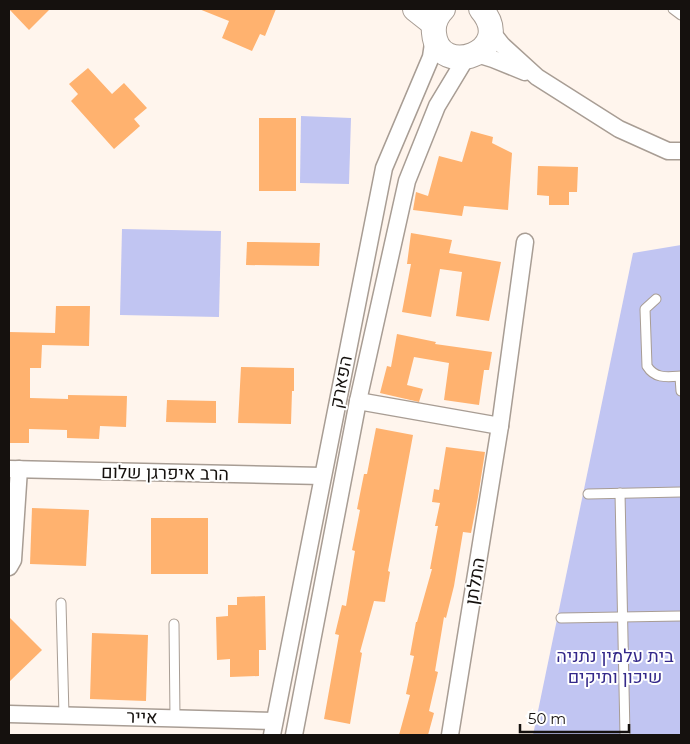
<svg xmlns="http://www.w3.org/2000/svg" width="690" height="744" viewBox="0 0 690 744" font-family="Montserrat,Heebo,sans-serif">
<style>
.green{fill:#c1c5f2}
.building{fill:#ffb26f}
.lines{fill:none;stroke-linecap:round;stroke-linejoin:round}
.lane-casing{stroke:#a89d94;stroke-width:11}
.street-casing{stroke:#a89d94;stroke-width:19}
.secondary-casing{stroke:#a89d94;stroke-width:26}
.lane{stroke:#fff;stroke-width:9}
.street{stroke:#fff;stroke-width:16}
.secondary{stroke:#fff;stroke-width:24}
.labels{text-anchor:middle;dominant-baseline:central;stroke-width:4;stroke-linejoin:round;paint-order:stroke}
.street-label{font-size:18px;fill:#15110e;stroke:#fff}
.park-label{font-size:18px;fill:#332889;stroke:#fff}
</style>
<rect width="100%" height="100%" fill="#fff5ed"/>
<g class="green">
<path d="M301 116 351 118 349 184 300 183Z"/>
<path d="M122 229 221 231 219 317 120 315Z"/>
<path d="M681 245V735H533L633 253Z"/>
</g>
<g class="building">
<path d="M9 9H50L29 30Z"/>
<path d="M199 9H276L265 36 260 34 252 51 222 38 229 21Z"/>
<path d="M88 68 112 94 124 83 147 108 134 119 140 126 114 149 71 101 78 94 69 84Z"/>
<rect x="259" y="118" width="37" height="73"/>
<path d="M471 131 493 137 492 143 512 153 508 210 464 206 462 216 413 210 416 192 428 196 439 156 462 162Z"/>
<path d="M538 166 578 167 577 192H569V205H549V196L537 195Z"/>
<path d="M411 233 452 240 449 253 501 262 489 321 456 316 462 272 440 269 431 317 402 312 411 264H407Z"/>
<path d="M247 242 320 243 319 266 246 265Z"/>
<path d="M56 306H90L89 346 42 345 41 368H30V398L68 399V395L127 396 126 427 100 426 99 439 67 438V430L29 429V443H9V332L55 333Z"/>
<path d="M397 334 436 342 435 344 492 352 489 370H484L479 405 444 400 449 363 414 357 407 385 423 389 419 402 380 393 387 366 391 367Z"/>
<path d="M241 367 294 368V391H292L291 424 238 423Z"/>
<path d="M167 400 216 401V423L166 422Z"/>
<path d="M376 428 413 435 388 571 390 572 385 602 374 601 360 652 362 653 350 724 324 719 339 635 335 634 342 605 346 606 355 551 352 550 360 510 357 509 364 474H367Z"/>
<path d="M446 447 485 452 478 497 471 533 463 532 454 586 446 618 444 617 435 671 438 672 429 711 434 713 428 735H399L410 695 406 694 414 656 410 655 416 622H417L432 569H430L438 526H435L440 503 432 502 434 489 439 490Z"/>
<path d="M32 508 89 510 86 566 30 564Z"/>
<rect x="151" y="518" width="57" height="56"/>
<path d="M265 596 266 650H259V676L230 677V659L217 660 216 617 228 616V605H237V597Z"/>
<path d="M9 617 42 650 9 682Z"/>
<path d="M92 633 148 635 146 701 90 699Z"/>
</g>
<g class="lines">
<g class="lane-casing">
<g id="lane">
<path d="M673 9 681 15"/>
<path d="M656 299 645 309 647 366C655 379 667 377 681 376"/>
<path d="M680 377 681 391"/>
<path d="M620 493 625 735"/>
<path d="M588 494 681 492"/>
<path d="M61 603 64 715"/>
<path d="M561 618 681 616"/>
<path d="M174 624 175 718"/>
</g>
</g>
<g class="street-casing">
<g id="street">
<path d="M491 31 502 45 537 77 619 129 668 151H681"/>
<path d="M477 54 493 59 525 72"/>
<path d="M358 401 500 426"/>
<path d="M9 469 322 476"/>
<path d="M9 567 13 560 19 469"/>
<path d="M9 714 274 721"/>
<path d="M272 735 384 168 431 57 434 37"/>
<path d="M294 735 358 401 407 181 437 106 466 58"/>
<path d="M450 735 500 426 525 242"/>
</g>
</g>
<g class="secondary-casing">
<g id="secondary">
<path d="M415 9 434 24"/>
<path d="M443 9C436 16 433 24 434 33 438 80 518 52 481 9"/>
</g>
</g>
<use href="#lane" class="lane"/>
<use href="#street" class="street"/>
<use href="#secondary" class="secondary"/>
</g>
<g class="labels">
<g class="street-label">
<text transform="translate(341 382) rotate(-79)">הפארק</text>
<text transform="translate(165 473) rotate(1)">הרב איפרגן שלום</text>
<text transform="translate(475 581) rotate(-81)">התלתן</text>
<text transform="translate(142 717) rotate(2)">אייר</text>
</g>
<g class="park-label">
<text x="615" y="656">בית עלמין נתניה<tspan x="615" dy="21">שיכון ותיקים</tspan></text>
</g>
</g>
<rect width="690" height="744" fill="none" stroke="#15110e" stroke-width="20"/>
<path d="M520 724v8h109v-8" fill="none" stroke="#15110e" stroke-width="2.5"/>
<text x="528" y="724" font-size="15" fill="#15110e" stroke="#ffffff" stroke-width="4" paint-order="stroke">50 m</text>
</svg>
